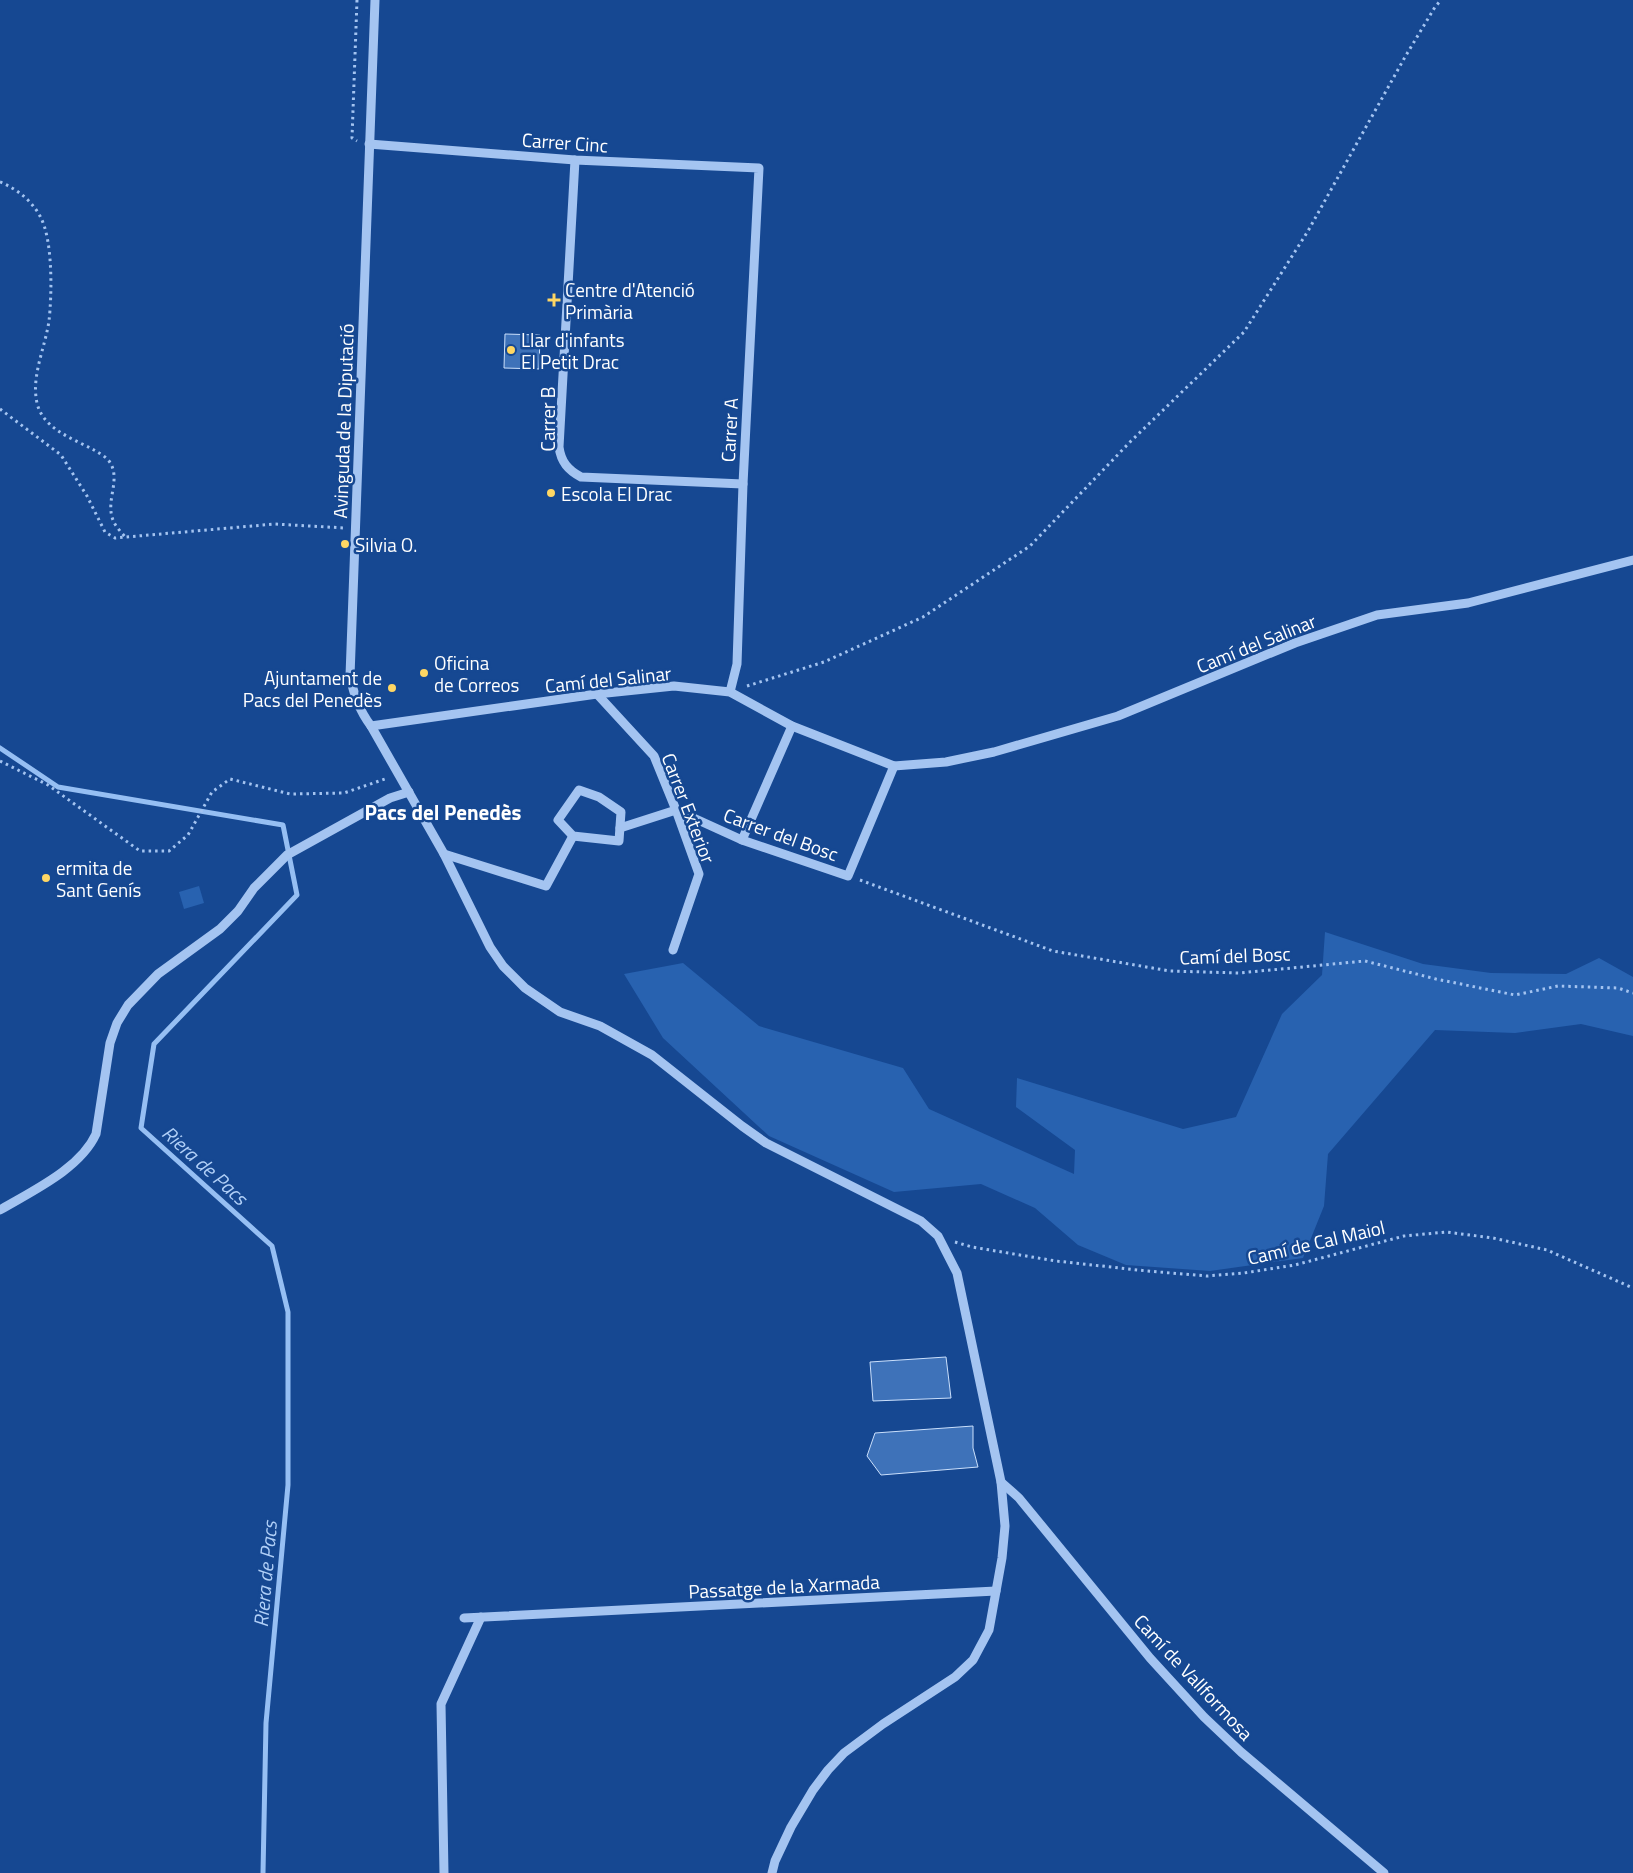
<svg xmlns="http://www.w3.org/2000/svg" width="1633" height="1873" viewBox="0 0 1633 1873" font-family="'Titillium Web',sans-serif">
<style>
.green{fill:#2862b0}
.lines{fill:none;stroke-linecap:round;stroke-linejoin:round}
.stream{stroke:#96bff3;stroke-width:5}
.building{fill:#3e72b9;stroke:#cbe0fc}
.path{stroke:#a4c4f1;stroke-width:3;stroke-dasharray:2.5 4;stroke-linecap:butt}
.minor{stroke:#a4c4f1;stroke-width:9}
.poi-dot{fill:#ffd764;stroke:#164892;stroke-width:2}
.labels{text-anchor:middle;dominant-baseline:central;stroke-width:5;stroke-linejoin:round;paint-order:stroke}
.street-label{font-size:19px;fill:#fff;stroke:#164892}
.poi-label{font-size:19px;fill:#fff;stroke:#164892;text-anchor:start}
.water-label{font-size:20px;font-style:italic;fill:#b0cff7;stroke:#164892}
.quarter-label{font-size:21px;font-weight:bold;fill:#fff;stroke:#164892}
</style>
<rect width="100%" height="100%" fill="#164892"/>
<g class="green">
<path d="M199 886 204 903 184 909 179 892Z"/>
<path d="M1325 932 1423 964 1491 973 1566 974 1599 958 1633 977V1036L1581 1024 1515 1033 1435 1030 1328 1154 1324 1206 1303 1258 1210 1271 1126 1265 1078 1245 1035 1208 981 1184 894 1192 769 1136 663 1038 624 974 683 963 759 1026 903 1068 929 1109 1074 1174 1075 1150 1016 1107 1017 1078 1183 1129 1236 1117 1282 1014 1322 975Z"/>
</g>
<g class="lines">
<path class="stream" d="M0 748 58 787 283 825 297 895 154 1044 141 1128 272 1246 288 1312V1485L266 1723 263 1873"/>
</g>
<g class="building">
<path d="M505 334 540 335 539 369 504 368Z"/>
<path d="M946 1357 951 1398 873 1401 870 1362Z"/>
<path d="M973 1426V1448L978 1467 881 1475 867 1456 875 1433Z"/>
</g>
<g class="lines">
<g class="path">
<path d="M357 0 352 138 357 141"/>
<path d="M0 182C17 189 31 200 40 216 53 239 52 294 49 321 45 348 31 376 37 403 43 429 72 438 94 450 99 453 105 456 109 461 122 479 105 500 113 520 115 526 122 533 126 538"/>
<path d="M0 409 61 455 87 496 105 532 115 538 275 524 345 528"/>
<path d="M747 686 824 662 923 617 1030 546 1130 442 1244 332 1308 231 1405 57 1435 7 1441 0"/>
<path d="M0 761 48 785 140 851H169L188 835 212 792 230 779 290 794 344 793 388 778"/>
<path d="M860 880 1053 951 1170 971 1239 973 1365 961 1436 979 1515 995 1558 986 1618 988 1633 993"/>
<path d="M955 1242 972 1247 1056 1261 1147 1271 1207 1276 1244 1273 1295 1265 1404 1236 1446 1232 1493 1238 1547 1250 1633 1288"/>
</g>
<g class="minor">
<path d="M375 0 350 676C354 695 359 710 371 726L444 854 490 947 503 966 525 988 560 1012 600 1026 652 1055 742 1126 766 1143 921 1221 938 1236 957 1273 1001 1482 1005 1526 1002 1558 989 1630 973 1660 955 1677 883 1724 844 1753 828 1770 813 1790 791 1827 775 1861 772 1873"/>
<path d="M369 144 575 160 759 168 743 484 737 664 730 692"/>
<path d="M575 160 559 447C561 462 568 470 581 477L743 484"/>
<path d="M597 694 654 756 676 810 699 874 673 950"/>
<path d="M371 726 597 694 674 686 730 692 792 726 894 766 946 762 994 752 1118 716 1295 643 1377 615 1468 603 1633 560"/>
<path d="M579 790 599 797 621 812 619 841 573 836 558 820Z"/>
<path d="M620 828 676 810 742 840 848 876 894 766"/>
<path d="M742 840 792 726"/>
<path d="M444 854 546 886 573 836"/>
<path d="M0 1210C32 1191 80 1169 96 1134L110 1043 117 1023 128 1005 158 974 220 929 238 911 254 888 287 855 390 798 409 792"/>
<path d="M1001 1482 1019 1498 1150 1658 1204 1717 1241 1752 1384 1873"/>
<path d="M464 1618 996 1591"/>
<path d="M444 1873 441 1704 481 1617"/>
</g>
</g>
<g class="poi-dot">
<path d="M551.5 292.5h5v5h5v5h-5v5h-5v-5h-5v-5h5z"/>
<circle cx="511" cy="350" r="5"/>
<circle cx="551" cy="493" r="5"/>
<circle cx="345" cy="544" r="5"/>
<circle cx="424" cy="673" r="5"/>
<circle cx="392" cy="688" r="5"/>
<circle cx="46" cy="878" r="5"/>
</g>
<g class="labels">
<g class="street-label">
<text transform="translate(565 142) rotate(4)">Carrer Cinc</text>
<text transform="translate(547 419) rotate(-90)">Carrer B</text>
<text transform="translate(343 421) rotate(-88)">Avinguda de la Diputació</text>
<text transform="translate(729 430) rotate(-87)">Carrer A</text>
<text transform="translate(1256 643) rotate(-22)">Camí del Salinar</text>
<text transform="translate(608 679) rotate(-6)">Camí del Salinar</text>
<text transform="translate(689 808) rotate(69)">Carrer Exterior</text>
<text transform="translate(781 834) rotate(20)">Carrer del Bosc</text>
<text transform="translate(1235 955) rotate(-2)">Camí del Bosc</text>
<text transform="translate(1316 1242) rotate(-13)">Camí de Cal Maiol</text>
<text transform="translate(784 1586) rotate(-3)">Passatge de la Xarmada</text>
<text transform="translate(1194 1677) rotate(47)">Camí de Vallformosa</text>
</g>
<g class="poi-label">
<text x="565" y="289">Centre d'Atenció<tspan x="565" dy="22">Primària</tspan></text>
<text x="521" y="339">Llar d'infants<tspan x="521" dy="22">El Petit Drac</tspan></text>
<text x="561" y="493">Escola El Drac</text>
<text x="355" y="544">Silvia O.</text>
<text x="434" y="662">Oficina<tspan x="434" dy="22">de Correos</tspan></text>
<text x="382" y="677" text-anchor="end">Ajuntament de<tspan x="382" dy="22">Pacs del Penedès</tspan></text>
<text x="56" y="867">ermita de<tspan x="56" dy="22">Sant Genís</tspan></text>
</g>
<g class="water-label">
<text transform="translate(205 1165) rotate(42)">Riera de Pacs</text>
<text transform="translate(265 1574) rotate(-85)">Riera de Pacs</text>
</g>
<g class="quarter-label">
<text x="443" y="812">Pacs del Penedès</text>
</g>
</g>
</svg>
